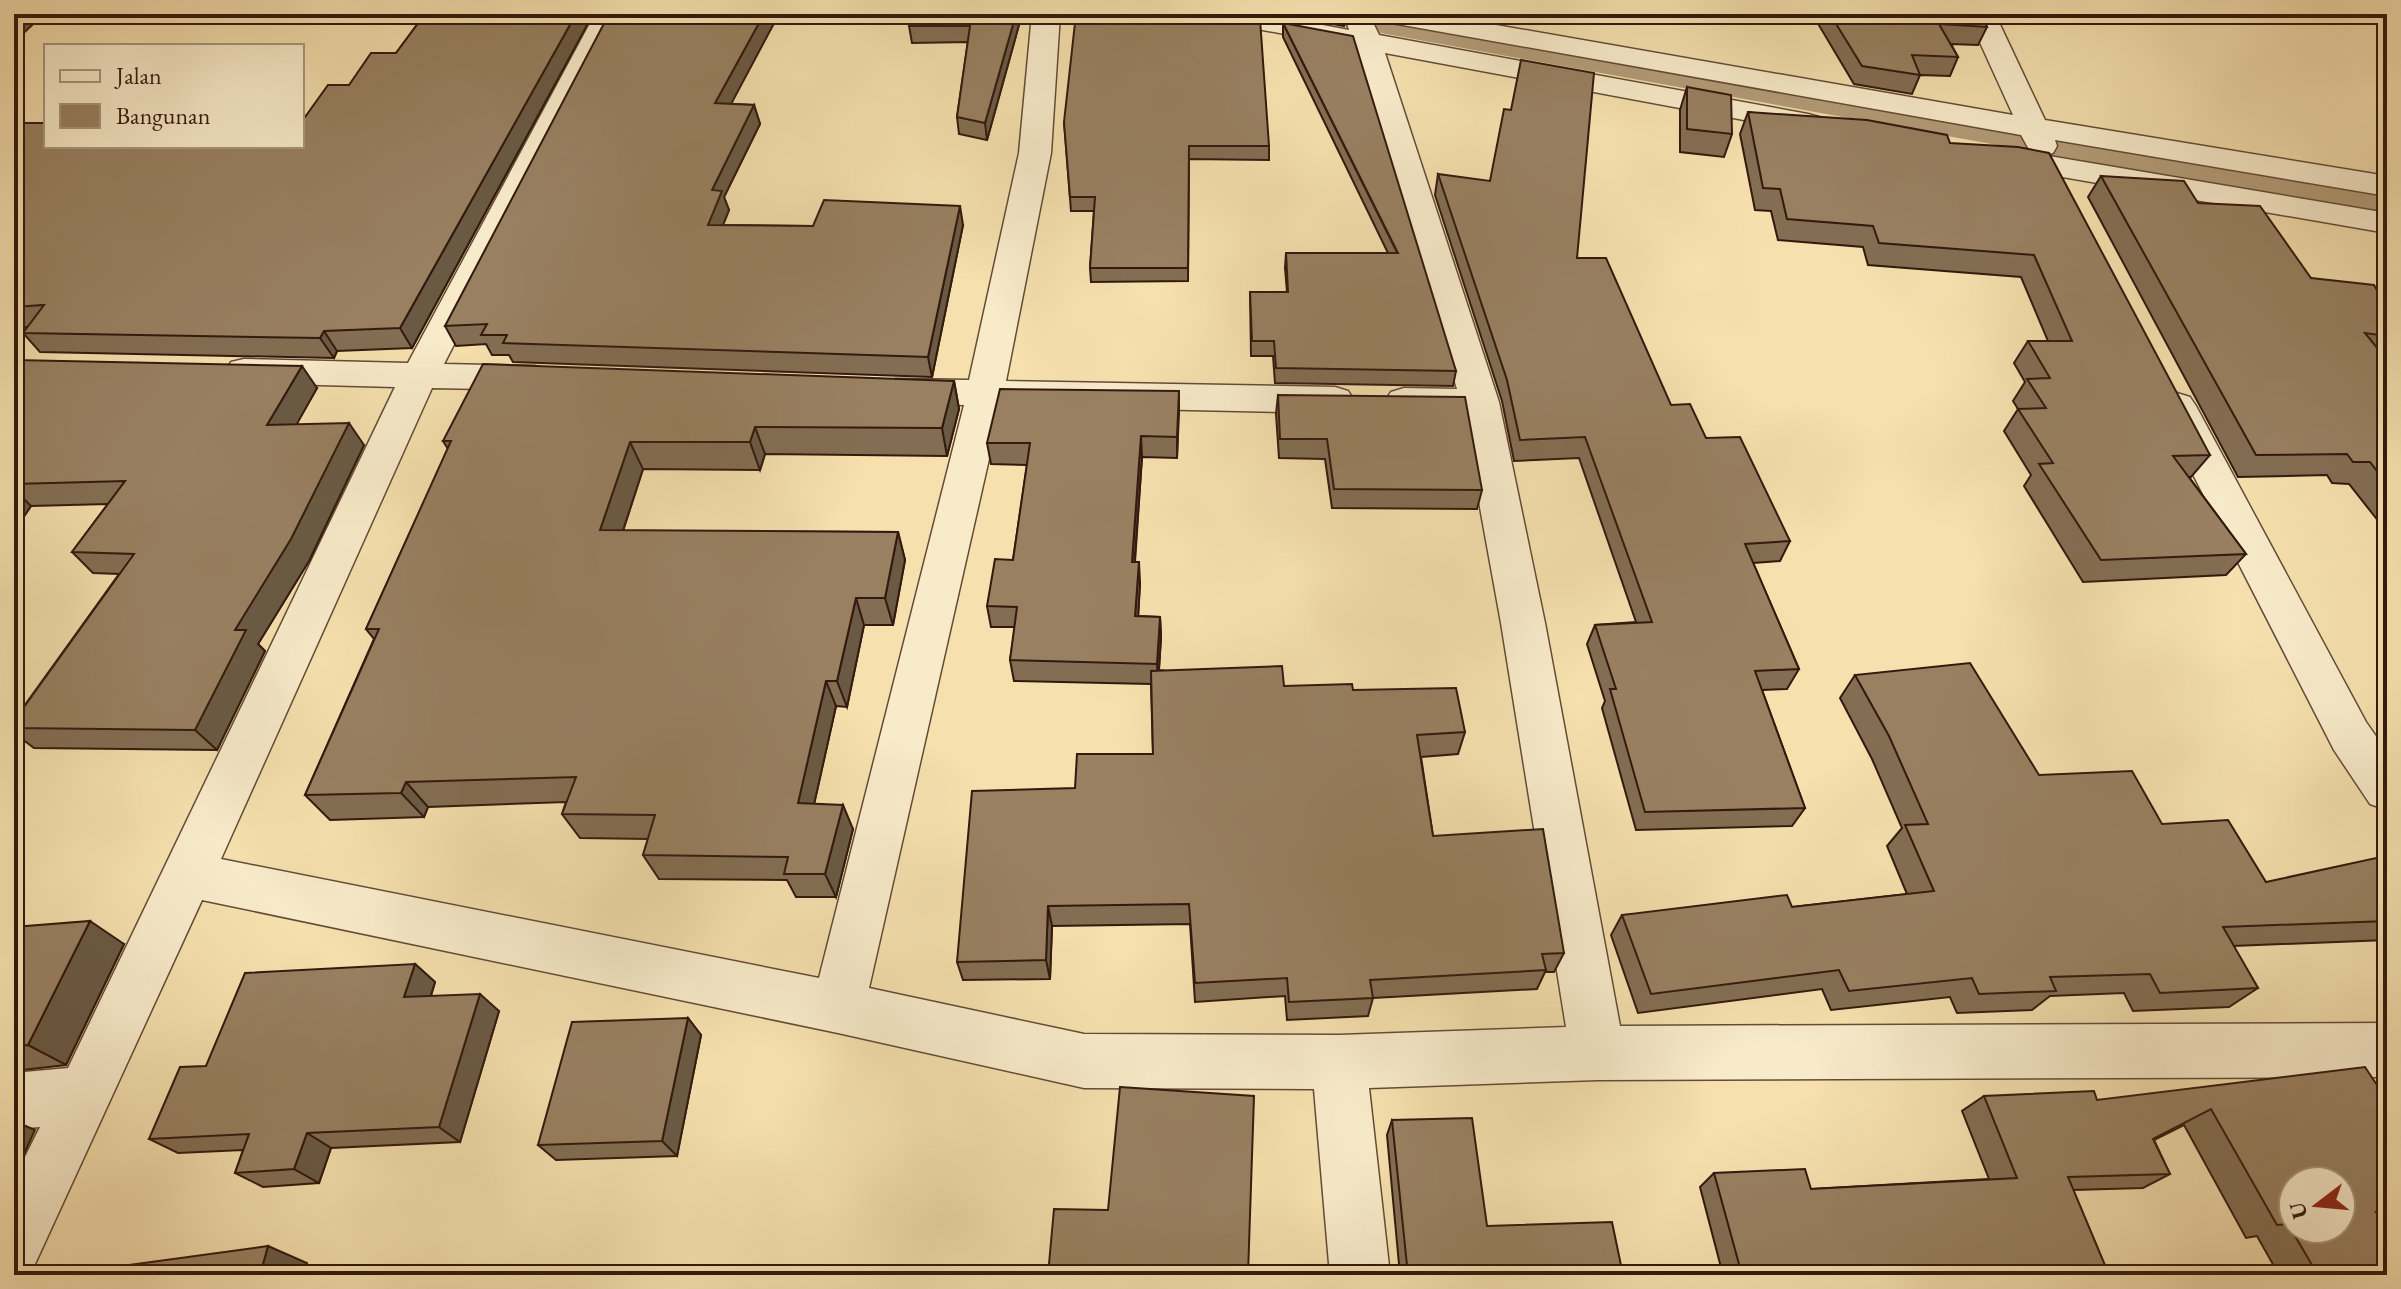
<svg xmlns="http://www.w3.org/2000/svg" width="2401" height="1289" viewBox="0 0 2401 1289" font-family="'EB Garamond',serif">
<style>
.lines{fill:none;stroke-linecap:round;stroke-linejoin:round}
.canal{fill:#b39c78;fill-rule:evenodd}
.minor-casing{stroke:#644b36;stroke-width:3}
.minor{fill:#f8ebca;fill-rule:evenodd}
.wall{fill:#836e53;stroke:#33190e;stroke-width:2}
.shaded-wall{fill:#6a5a44;stroke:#33190e;stroke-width:2}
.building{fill:#988061;stroke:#33190e;stroke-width:2;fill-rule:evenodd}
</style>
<rect width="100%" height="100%" fill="#f5e0ae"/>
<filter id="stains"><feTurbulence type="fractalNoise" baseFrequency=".0025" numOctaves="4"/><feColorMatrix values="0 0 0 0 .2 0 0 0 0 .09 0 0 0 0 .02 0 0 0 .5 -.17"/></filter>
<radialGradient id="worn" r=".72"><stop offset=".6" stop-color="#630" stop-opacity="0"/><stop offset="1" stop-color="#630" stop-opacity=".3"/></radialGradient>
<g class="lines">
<path class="canal" d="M1319 14H1398L2387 190V216L1337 25 1324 22Z"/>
<g class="minor-casing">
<g id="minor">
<path d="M595 14H623L444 364 535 366 548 369 553 378 548 387 535 390 432 388 221 859 819 978 964 405 896 403 883 400 877 391 883 382 896 379 969 380 1019 153 1032 14H1060L1051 153 1006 381 1335 387 1348 391 1354 400 1348 409 1335 413 1001 406 869 988 1084 1034 1339 1035 1566 1027 1501 623 1463 414H1404L1391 410 1385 401 1391 392 1404 388 1457 389 1354 47 1220 22 1210 20 1206 14H1265L1349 30 1346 20 1350 14H1369L1379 35 1808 114 1819 117 1823 123 1819 129 1808 132 1385 53 1499 402 1545 623 1620 1026 2387 1023V1077L1598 1080 1369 1088 1390 1275H1330L1314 1089 1084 1088 838 1033 202 900 35 1264 14 1273V1179L40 1127 14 1129V1073L68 1068 395 387 244 383 231 380 226 371 231 362 244 359 408 363Z"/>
<path d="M1372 14H1433L2013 115 1967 14H1995L2045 120 2387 176V196L2055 140 2057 146 2053 153 2043 155 2387 213V233L1987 164 1982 157 1987 150 1998 148 2039 155 2031 153 2021 135 1386 22 1376 20Z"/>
<path d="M2177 393 2190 397 2196 406 2366 722 2387 752V810L2370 804 2334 750 2158 406 2164 397Z"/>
</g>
</g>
<use href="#minor" class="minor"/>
</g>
<g class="wall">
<path d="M425 14H593L412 348 337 351 334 358 40 352 23 333 27 327 14 328V129L305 117 396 53Z"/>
<path d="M911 14H1022L987 140 959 134 957 117 968 42 912 43 909 26Z"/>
<path d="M1280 14H1345L1344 26Z"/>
<path d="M1820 14H1981L1987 27 1978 45 1951 44 1958 57 1950 76 1920 75 1912 94 1854 84 1817 22Z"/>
<path d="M1283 23 1456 371 1453 386 1275 383 1273 356H1251L1250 292H1287L1285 268 1286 253H1388L1283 37Z"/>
<path d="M1687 87 1732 134 1724 157 1680 152V110Z"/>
<path d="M731 104 754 105 760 124 724 197 729 210 723 225 813 226 963 225 932 377 513 362 509 355H492L486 344 456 346 445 326Z"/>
<path d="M1748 112 1950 143 2210 455 2191 477H2189L2246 554 2226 575 2083 582 2024 486 2031 475 2004 431 2018 409 2013 401 2025 382 2014 363 2028 341H2048L2021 277 1868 265 1863 247 1778 240 1771 211 1755 210 1740 134Z"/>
<path d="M1064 122 1269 146V160L1189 159 1188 281 1091 282 1090 268 1094 211H1071Z"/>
<path d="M1438 174 1577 258 1671 405 1706 438 1790 541 1780 561 1753 563 1799 669 1787 689 1762 690 1805 808 1792 826 1636 830 1602 708 1605 701 1587 644 1595 625 1636 622 1579 458 1514 461 1502 401 1435 195Z"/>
<path d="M2101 176 2198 203 2311 278 2387 308V357L2386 358 2387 360V532L2349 484 2332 483 2327 475 2238 477 2088 197Z"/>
<path d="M14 360 317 388 296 424 364 445 309 561 258 644 265 651 217 750 34 748 14 733V720L119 574 93 573 72 552 108 504 31 506 14 531Z"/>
<path d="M954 381 959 409 947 456 765 454 760 470 643 469 623 531 898 532 905 560 893 625H864L847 707 836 706 814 804 853 829 836 897H796L787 880 659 879 643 855 648 839 580 838 562 814 566 802 428 807 424 817 330 820 305 795 374 639 366 629 448 449 443 441Z"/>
<path d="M1179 391 1177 458 1142 457 1135 562 1140 583 1138 616 1160 617 1161 637 1159 670 1284 686 1353 690 1465 732 1458 754 1421 757 1433 836 1564 953 1554 972H1545L1537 989 1373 998 1368 1016 1287 1020 1285 996 1195 1002 1190 924 1052 926 1050 979 963 980 957 962 1075 788 1153 754 1151 684 1014 681 1010 660 1015 627H991L987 606 1013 560 1027 465 991 464 987 443Z"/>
<path d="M1278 395 1482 490 1477 509 1332 508 1325 459 1279 458 1276 414Z"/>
<path d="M1855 675 2039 775 2162 824 2266 882 2387 921V940L2233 946 2258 988 2229 1007 2133 1011 2124 993 2050 996 2032 1010 1957 1013 1950 997 1831 1010 1822 989 1638 1013 1611 935 1622 915 1792 907 1907 894 1887 846 1902 828 1872 759 1840 698Z"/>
<path d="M14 927 124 944 66 1065 14 1071Z"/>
<path d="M415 964 435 982 431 996 499 1011 460 1142 331 1148 319 1183 263 1187 235 1173 243 1150 178 1153 149 1139 206 1066Z"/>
<path d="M688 1018 701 1035 677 1156 556 1160 538 1145Z"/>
<path d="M1984 1096 2097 1100H2387V1219L2381 1220 2387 1275H2279L2257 1236 2246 1238 2184 1125 2154 1140 2170 1174 2143 1188 2073 1190 2109 1275H1723L1700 1187 1714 1173 1811 1189 1989 1179 1962 1111Z"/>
<path d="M1392 1120 1487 1226 1623 1275H1400L1387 1135Z"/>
</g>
<g class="shaded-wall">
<path d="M14 14H44L14 42Z"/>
<path d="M576 14H593L412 348 400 328Z"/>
<path d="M764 14H779L721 123 715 103Z"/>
<path d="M1016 14H1022L987 140 985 123Z"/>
<path d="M754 105 760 124 724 197 729 210 715 245 708 225 712 190Z"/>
<path d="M960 206 963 225 932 377 928 357Z"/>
<path d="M324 331 337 351 334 358 320 338Z"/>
<path d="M302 366 317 388 284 447 267 425Z"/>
<path d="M954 381 959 409 947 456 942 428Z"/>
<path d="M1179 391V413L1177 458V437Z"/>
<path d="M349 423 364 445 309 561 258 644 265 651 217 750 195 730 235 630Z"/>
<path d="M755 427 765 454 760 470 750 442Z"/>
<path d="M1141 436 1142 457 1133 583 1132 562Z"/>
<path d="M630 442 643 469 614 558 600 530Z"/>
<path d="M14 489 31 506 14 531Z"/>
<path d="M898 532 905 560 893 625 885 598Z"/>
<path d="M1139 562 1140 583 1137 637 1135 616Z"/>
<path d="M856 598 864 625 847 707 837 681Z"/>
<path d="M1160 617 1161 637 1158 684 1157 664Z"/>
<path d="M826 681 836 706 809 827 798 803Z"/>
<path d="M406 782 428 807 424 817 401 793Z"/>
<path d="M843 805 853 829 836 897 825 874Z"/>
<path d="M1048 906 1052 926 1050 979 1046 960Z"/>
<path d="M90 921 124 944 66 1065 28 1045Z"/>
<path d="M415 964 435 982 425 1014 404 997Z"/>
<path d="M480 994 499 1011 460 1142 439 1127Z"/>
<path d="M688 1018 701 1035 677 1156 662 1141Z"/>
<path d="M14 1121 35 1130 14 1176Z"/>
<path d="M307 1133 331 1148 319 1183 294 1169Z"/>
<path d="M268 1246 307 1263 304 1275H260Z"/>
</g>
<g class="building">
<path d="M425 14H576L400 328 324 331 320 338 23 333 44 305 14 307V129L18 123H46V146H302V117H305L328 85H349L371 53H396Z"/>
<path d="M609 14H764L715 103 754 105 712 190 722 191 708 225 813 226 824 200 960 206 928 357 503 343 507 335H481L487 324 445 326Z"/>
<path d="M911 14H1016L985 123 957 117 970 26H909Z"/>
<path d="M1076 14H1232L1260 19 1269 146H1189L1188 268H1090L1095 197H1070L1064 122Z"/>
<path d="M1830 14H1981L1987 27 1939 24 1958 57 1912 55 1920 75 1862 66Z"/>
<path d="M1283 23 1353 36 1456 371 1276 368 1274 341H1252L1250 292H1288L1286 253H1398Z"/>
<path d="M1521 60 1594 73 1577 258H1606L1671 405 1690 404 1706 438 1740 437 1790 541 1745 544 1799 669 1755 671 1805 808 1645 812 1610 689H1616L1595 625 1652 622 1585 437 1520 440 1507 380 1438 174 1490 181 1504 109 1511 110Z"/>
<path d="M1687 87 1731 95 1732 134 1687 129Z"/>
<path d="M1748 112 1867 120 1947 135 1950 143 2018 147 2049 153 2210 455 2173 456 2246 554 2101 560 2039 464 2053 463 2018 409 2046 408 2027 379 2050 378 2028 341H2072L2034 255 1879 243 1873 226 1787 219 1780 189 1763 188Z"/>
<path d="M2101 176 2184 181 2198 203 2260 206 2311 278 2374 285 2387 308V336L2365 333 2387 360V484L2370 462H2353L2347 454 2256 455Z"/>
<path d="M14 360 302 366 267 425 349 423 291 539 235 630H246L195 730 14 728V721L134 554 72 552 125 481 14 484Z"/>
<path d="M483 364 954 381 942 428 755 427 750 442H630L600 530 898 532 885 598H856L837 681H826L798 803 843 805 825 874H784L788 857 643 855 655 815 562 814 576 777 406 782 401 793 305 795 379 629H366L451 441H443Z"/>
<path d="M1000 389 1179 391 1177 437 1141 436 1132 562H1139L1135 616 1160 617 1157 664 1010 660 1017 607 987 606 995 559 1013 560 1030 443H987Z"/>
<path d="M1278 395 1465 397 1482 490 1334 489 1327 439H1280Z"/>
<path d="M1970 663 2039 775 2132 771 2162 824 2228 820 2266 882 2376 858 2387 870V921L2223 927 2258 988 2160 993 2150 974 2050 977 2056 991 1979 994 1972 978 1849 991 1839 970 1651 994 1622 915 1787 895 1792 907 1934 891 1905 825 1928 824 1889 736 1855 675Z"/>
<path d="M1282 666 1284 686 1352 684 1353 690 1456 688 1465 732 1417 735 1433 836 1543 829 1564 953 1542 954 1546 970 1370 980 1373 998 1289 1002 1287 978 1195 983 1189 904 1048 906 1046 960 957 962 972 791 1075 788 1077 754H1153L1151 671Z"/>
<path d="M90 921 28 1045 14 1046V927Z"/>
<path d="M415 964 404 997 480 994 439 1127 307 1133 294 1169 235 1173 249 1134 149 1139 180 1067 206 1066 245 973Z"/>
<path d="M688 1018 662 1141 538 1145 572 1022Z"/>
<path d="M2365 1067 2387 1100V1211L2376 1212 2387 1229V1275H2318L2288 1224 2277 1225 2211 1109 2153 1139 2170 1174 2068 1177 2109 1275H1742L1714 1173 1805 1169 1811 1189 2017 1178 1984 1096 2094 1091 2097 1100ZM2293 1181H2341V1229H2293Z"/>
<path d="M1120 1087 1254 1096 1248 1275H1048L1054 1209 1108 1210Z"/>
<path d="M1472 1118 1487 1226 1612 1222 1623 1275H1408L1392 1120Z"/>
<path d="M268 1246 260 1275H77L78 1272Z"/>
<path d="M2218 1273 2219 1275H2183Z"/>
</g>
<rect width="2401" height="1289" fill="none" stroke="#f5e0ae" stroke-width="48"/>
<rect x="16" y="16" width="2369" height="1257" fill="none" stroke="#33190e" stroke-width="4"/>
<rect x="24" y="24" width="2353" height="1241" fill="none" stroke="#33190e" stroke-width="2"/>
<rect x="44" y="44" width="260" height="104" fill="#f8ebca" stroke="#a9977f" stroke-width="2"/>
<rect x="60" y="70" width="40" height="12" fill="#f8ebca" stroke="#a9977f" stroke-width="2"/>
<text x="116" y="84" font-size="24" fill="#33190e">Jalan</text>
<rect x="60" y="104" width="40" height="24" fill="#988061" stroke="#a9977f" stroke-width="2"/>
<text x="116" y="124" font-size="24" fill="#33190e">Bangunan</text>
<g transform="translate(2317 1205) rotate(254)"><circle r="38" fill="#f8ebca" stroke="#a9977f" stroke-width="2"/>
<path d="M0-6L14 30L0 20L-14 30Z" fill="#8f2418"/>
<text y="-12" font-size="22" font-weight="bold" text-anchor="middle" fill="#33190e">U</text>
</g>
<rect width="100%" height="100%" filter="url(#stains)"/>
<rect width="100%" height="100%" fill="url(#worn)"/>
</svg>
